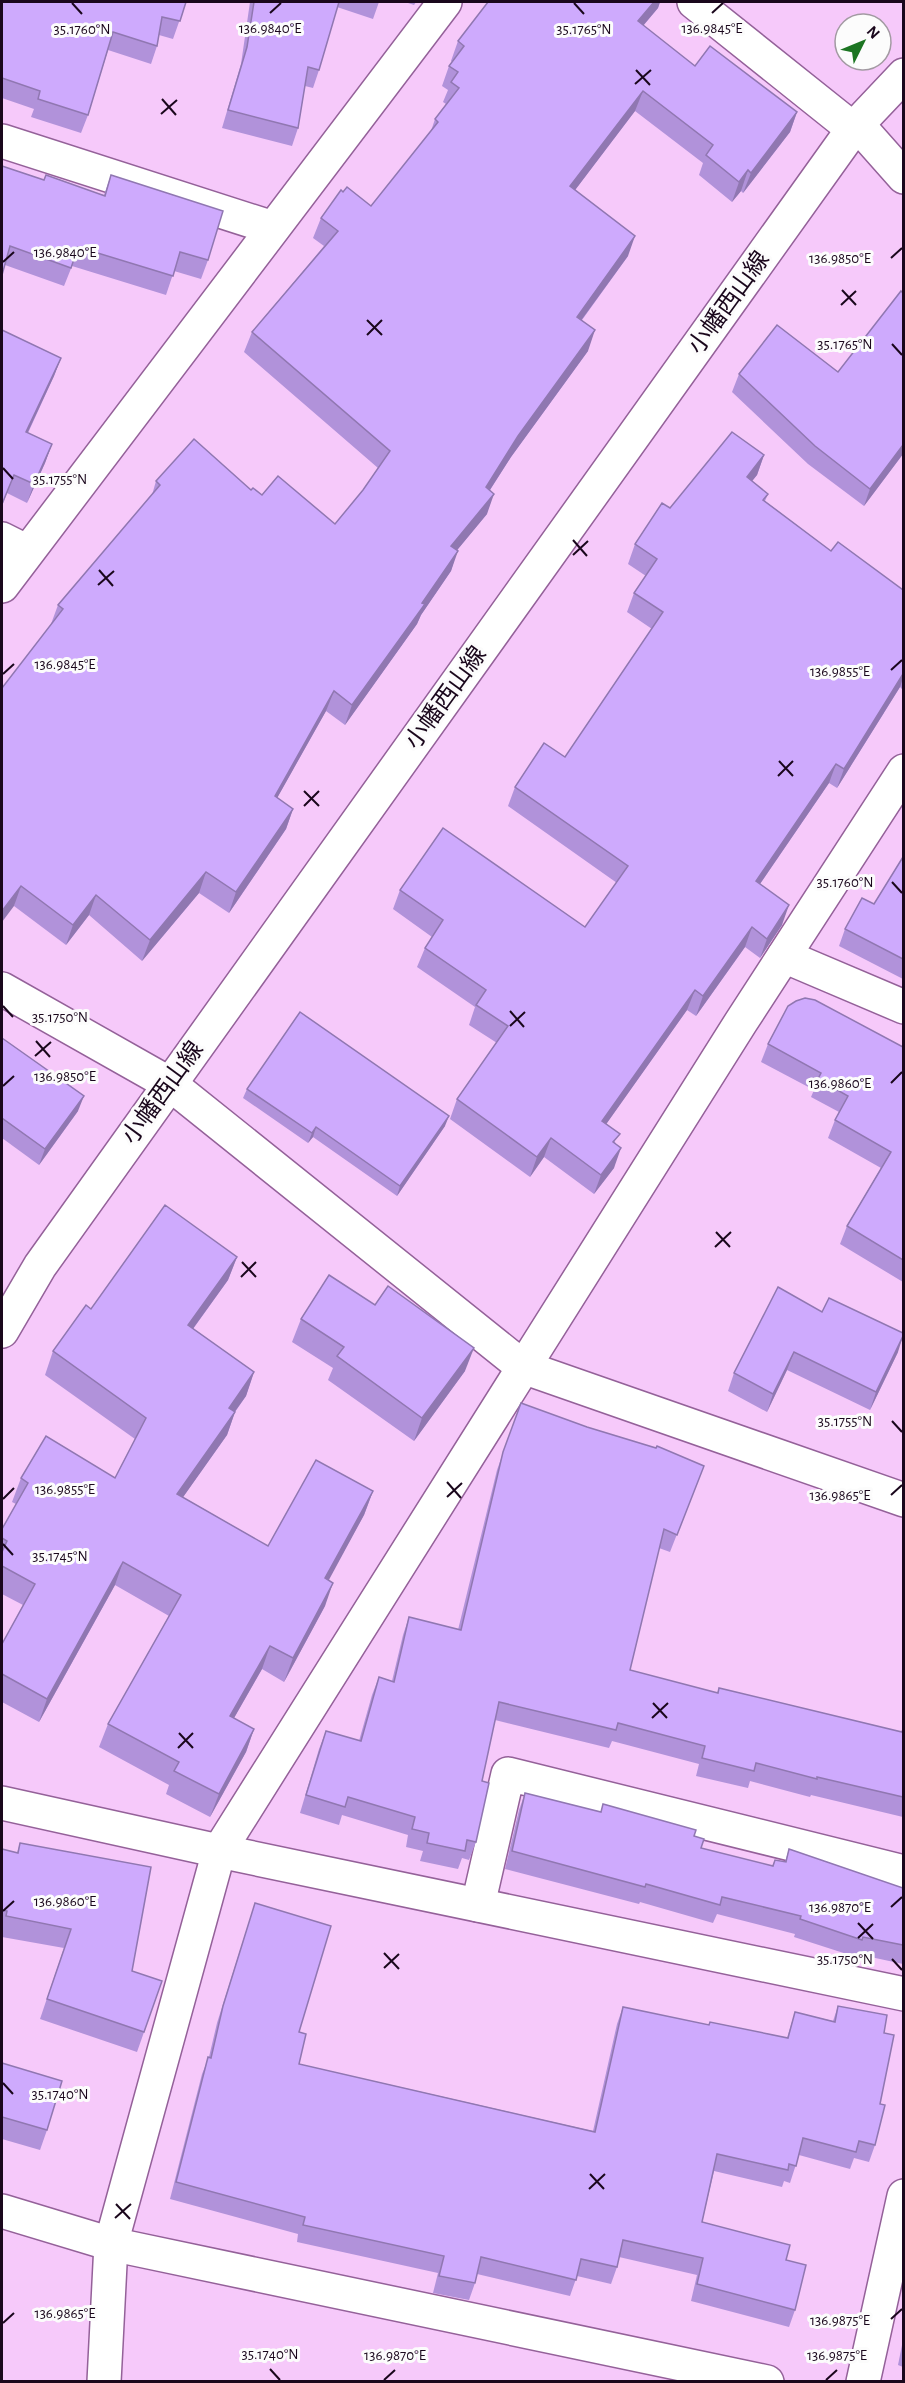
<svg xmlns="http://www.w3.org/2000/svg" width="905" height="2383" viewBox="0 0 905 2383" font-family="'Alegreya Sans','Noto Sans JP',sans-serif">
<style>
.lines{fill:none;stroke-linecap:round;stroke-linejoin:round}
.minor-casing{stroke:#946199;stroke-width:36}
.tertiary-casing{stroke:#946199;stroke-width:36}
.minor{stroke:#fff;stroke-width:33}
.tertiary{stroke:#fff;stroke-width:33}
.wall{fill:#b192da}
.shaded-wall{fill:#9077b1}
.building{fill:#ceaafd;stroke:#9077b1;stroke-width:1.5}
.ticks{fill:none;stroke:#1a071c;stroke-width:2}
.labels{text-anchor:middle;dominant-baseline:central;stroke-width:6;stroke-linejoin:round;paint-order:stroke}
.street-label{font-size:24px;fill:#1a071c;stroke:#fcfcfc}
.ticks-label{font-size:15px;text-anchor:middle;fill:#1a071c;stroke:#fcfcfc;stroke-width:6;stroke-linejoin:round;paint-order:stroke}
</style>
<rect width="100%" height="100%" fill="#f6c9fa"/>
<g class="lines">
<g class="minor-casing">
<g id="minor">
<path d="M694 2 853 129"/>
<path d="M2 141 273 228"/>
<path d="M2 539 26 551"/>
<path d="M2 586 445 2"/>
<path d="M784 956 904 1007"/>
<path d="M2 989 170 1084 523 1367 904 1500"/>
<path d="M2 1803 219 1851 904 1994"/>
<path d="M478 1905 508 1774 904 1872"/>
<path d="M2 2211 111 2244 767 2382"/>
<path d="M104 2382 111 2244 219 1851 741 1022 904 771"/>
<path d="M863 2382 904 2196"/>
</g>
</g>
<g class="tertiary-casing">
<g id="tertiary">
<path d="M857 124 904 177"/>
<path d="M2 1331 40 1266 853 129 904 75"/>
</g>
</g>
<use href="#minor" class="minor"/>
<use href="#tertiary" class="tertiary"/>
</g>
<g class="wall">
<path d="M2 2H186L173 39 159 35 157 46 151 64 108 50 88 115 81 133 31 117 34 109 2 98Z"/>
<path d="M250 2H379L373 19 337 7 319 70 313 88 305 86 298 128 292 146 222 128 241 64Z"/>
<path d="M405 2H416L414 5Z"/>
<path d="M488 2H660L658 8 643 26 695 66 797 112 790 132 743 193 741 191 732 202 699 175 703 163 635 111 575 190 628 256 582 320 588 351 511 457 490 490 487 514 457 550 451 571 421 615 417 624 345 725 326 711 277 798 293 809 286 829 229 913 199 893 142 961 89 915 66 945 14 906 51 624 58 605 152 495 156 481 251 490 335 524 363 490 378 468 244 352 252 332 324 246 313 238 321 218 371 206 431 131 435 119 446 104 443 102 448 90 442 86 449 66 452 62 451 61 458 41Z"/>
<path d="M2 166 44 180 104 195 111 175 208 260 201 279 174 271 166 295 72 266 64 286 5 265Z"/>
<path d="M903 293V454L864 506 808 464 732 392 739 374 838 372Z"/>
<path d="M2 330 61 358 54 376 28 433 52 444 45 463 27 503 7 493 2 506Z"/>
<path d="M764 455 757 475 752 481 768 494 765 501 831 551 903 590V690L900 687 837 788 829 783 760 884 782 925 760 958 745 947 696 1016 687 1010 606 1124 616 1144 614 1168 594 1194 544 1157 530 1177 450 1119 457 1099 497 1043 469 1025 475 1007 417 967 425 948 432 937 393 909 400 890 585 927 617 883 508 806 515 787 565 757 652 629 627 612 634 593 646 576 628 564 635 544 670 508Z"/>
<path d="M903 857V979L839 946 845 929 874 904Z"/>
<path d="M2 1038 78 1111 39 1165 2 1138Z"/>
<path d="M768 1044 903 1047V1282L840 1244 847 1226 881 1168 828 1138 835 1120 839 1112 811 1097 814 1090 761 1062Z"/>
<path d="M247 1089 445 1126 397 1196 313 1137 308 1143 243 1098Z"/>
<path d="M237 1257 228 1280 193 1329 254 1372 246 1396 235 1412 227 1435 183 1497 268 1546 373 1491 364 1515 328 1580 325 1606 284 1682 262 1669 234 1718 254 1729 246 1752 210 1817 166 1794 169 1785 99 1747 108 1724 169 1616 115 1585 39 1722 2 1702V1644L23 1605 2 1594V1529L16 1504 12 1502 21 1478H115L135 1439 45 1375 53 1351 91 1309Z"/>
<path d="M822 1312 898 1352 870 1410 787 1370 767 1412 728 1391 734 1373Z"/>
<path d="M301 1319 465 1371 414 1441 328 1380 333 1368 292 1342Z"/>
<path d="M521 1403 697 1483 670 1552 659 1548 630 1670 717 1693 719 1688 902 1732 903 1729V1817L811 1795 810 1797 750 1781 748 1788 696 1776 699 1764 612 1741 609 1748 495 1720 482 1781 476 1842 469 1860 462 1858 458 1869 420 1861 423 1851 406 1847 408 1835 342 1815 339 1825 300 1813 319 1749 326 1731 359 1741 372 1695 379 1677 392 1681 403 1635 409 1617 458 1630 497 1470Z"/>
<path d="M525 1793 601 1812 603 1804 694 1836 701 1848 772 1866 775 1860 785 1862 789 1849 903 1888V1964L857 1954 856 1957 794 1937 795 1934 717 1914 713 1923 640 1902 639 1904 505 1869 519 1810Z"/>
<path d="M20 1843 132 1971 162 1981 137 2052 40 2019 64 1948 2 1937V1849L17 1853Z"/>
<path d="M255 1903 299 2032V2064L593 2131 617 2024 623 2007 709 2025 787 2038 795 2012 833 2021 838 2006 884 2033 880 2104 875 2145 869 2162 854 2158 850 2169 799 2155 790 2183 784 2181 782 2187 714 2171 702 2222 786 2260 795 2310 789 2327 691 2301 697 2275 619 2257 617 2267 611 2284 577 2276 570 2296 477 2274 475 2283 469 2300 433 2293 438 2273 297 2242 298 2234 170 2199 202 2074 209 2057 217 2023Z"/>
<path d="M2 2063 47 2130 40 2150 2 2139Z"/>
<path d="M903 2340V2367L898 2365Z"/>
</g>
<g class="shaded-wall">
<path d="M654 2H660L658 8 630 41 638 21Z"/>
<path d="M643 91 635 111 563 206 570 186Z"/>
<path d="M797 112 790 132 743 193 751 173Z"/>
<path d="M748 170 741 191 732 202 739 182Z"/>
<path d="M635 236 628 256 569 337 577 317Z"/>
<path d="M595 330 588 351 511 457 479 507 486 487 518 436Z"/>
<path d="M61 358 54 376 19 451 26 432Z"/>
<path d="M52 444 45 463 27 503 34 484Z"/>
<path d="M903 445V454L864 506 870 489Z"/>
<path d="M764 455 757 475 740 496 747 477Z"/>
<path d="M494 494 487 514 444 566 451 546Z"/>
<path d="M458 551 451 571 421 615 417 624 345 725 352 705Z"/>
<path d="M903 674V678L900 687 837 788 844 769Z"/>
<path d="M334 691 326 711 267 816 275 796Z"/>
<path d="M836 764 829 783 749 900 756 881Z"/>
<path d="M293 809 286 829 229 913 236 892Z"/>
<path d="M206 872 199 893 142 961 150 940Z"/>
<path d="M21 886 14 906 2 922V911Z"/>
<path d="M96 895 89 915 66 945 73 925Z"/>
<path d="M789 905 782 925 760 958 767 939Z"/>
<path d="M752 927 745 947 696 1016 703 996Z"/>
<path d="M695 990 687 1010 595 1140 602 1121Z"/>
<path d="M84 1096 78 1111 39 1165 45 1149Z"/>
<path d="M449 1116 445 1126 397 1196 400 1186Z"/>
<path d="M316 1127 313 1137 308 1143 312 1133Z"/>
<path d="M551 1138 544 1157 530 1177 537 1157Z"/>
<path d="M621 1148 614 1168 594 1194 601 1175Z"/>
<path d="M237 1257 228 1280 179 1348 188 1325Z"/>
<path d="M903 1336 898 1352 870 1410 876 1392Z"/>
<path d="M474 1348 465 1371 414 1441 422 1418Z"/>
<path d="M794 1352 787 1370 767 1412 773 1394Z"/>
<path d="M254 1372 246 1396 221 1431 229 1408Z"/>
<path d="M235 1412 227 1435 169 1517 177 1494Z"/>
<path d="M373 1491 364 1515 317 1602 325 1578Z"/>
<path d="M123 1562 115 1585 39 1722 47 1699Z"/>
<path d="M333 1583 325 1606 284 1682 293 1658Z"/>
<path d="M270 1646 262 1669 222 1739 230 1716Z"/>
<path d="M254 1729 246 1752 210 1817 219 1794Z"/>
</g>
<g class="building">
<path d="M2 2H186L180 21 162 17 157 46 113 32 88 115 38 99 40 91 2 78Z"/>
<path d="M254 2H339L319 70 308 67 298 128 228 110 247 47Z"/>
<path d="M488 2H654L638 21 695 66 710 46 797 112 751 173 748 170 739 182 706 155 713 145 643 91 570 186 635 236 577 317 595 330 518 436 486 487 494 494 451 546 458 551 422 603 425 604 352 705 334 691 275 796 293 809 236 892 206 872 150 940 96 895 73 925 21 886 2 911V688L63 609 58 605 160 485 156 481 194 439 251 490 253 488 262 495 278 476 335 524 363 490 390 451 252 332 338 231 321 218 341 190 343 192 347 187 371 206 438 122 435 119 459 88 451 82 458 72 449 66 464 46 458 41Z"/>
<path d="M2 166 44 180 46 175 105 196 111 175 223 211 208 260 180 252 173 276 78 247 71 268 10 246 2 275Z"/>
<path d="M901 291 903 293V445L870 489 815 446 739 374 777 325 838 372Z"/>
<path d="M2 330 61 358 26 432 52 444 34 484 14 475 2 504Z"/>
<path d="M732 432 764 455 747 477 768 494 763 500 831 551 838 542 903 590V674L844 769 836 764 756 881 789 905 767 939 752 927 703 996 695 990 602 1121 620 1134 613 1142 621 1148 601 1175 551 1138 537 1157 457 1099 508 1026 476 1005 486 990 425 948 443 920 400 890 443 828 585 927 628 866 515 787 544 743 565 757 663 612 634 593 657 559 635 544 662 503 670 508Z"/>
<path d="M903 857V959L845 929 862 898 874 904Z"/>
<path d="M805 998 815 1000 903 1047V1260L847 1226 891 1152 835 1120 848 1096 818 1079 821 1073 768 1044 788 1006 796 1001Z"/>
<path d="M300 1012 449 1116 400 1186 316 1127 312 1133 247 1089Z"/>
<path d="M2 1038 84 1096 45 1149 2 1118Z"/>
<path d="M165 1205 237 1257 188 1325 254 1372 229 1408 235 1412 177 1494 268 1546 316 1460 373 1491 325 1578 333 1583 293 1658 270 1646 230 1716 254 1729 219 1794 174 1771 179 1762 108 1724 181 1595 123 1562 47 1699 2 1674V1644L35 1584 2 1566V1552L7 1541 2 1538V1529L28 1483 21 1478 46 1436 115 1478 146 1418 53 1351 86 1305 91 1309Z"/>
<path d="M329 1275 375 1305 388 1286 474 1348 422 1418 337 1356 344 1347 301 1319Z"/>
<path d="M778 1287 822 1312 829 1298 903 1333V1336L876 1392 794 1352 773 1394 734 1373Z"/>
<path d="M521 1403 587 1427 656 1448 657 1446 704 1466 677 1535 664 1529 630 1670 718 1693 719 1688 902 1732 903 1729V1797L817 1777V1779L756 1763 754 1771 702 1758 705 1746 618 1723 616 1730 499 1702 482 1781 489 1783 476 1842 467 1840 465 1851 427 1843 429 1833 412 1829 415 1817 348 1797 345 1807 306 1795 326 1731 361 1741 379 1677 394 1682 409 1617 461 1630 503 1452Z"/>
<path d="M525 1793 601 1812 603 1804 696 1830 694 1836 704 1839 701 1848 773 1866 775 1860 786 1862 789 1849 903 1888V1945L863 1937 862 1940 800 1919 801 1916 722 1897 720 1905 646 1884 645 1887 512 1851Z"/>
<path d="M20 1843 151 1867 132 1971 162 1981 144 2032 47 1999 71 1929 6 1916 7 1911 2 1910V1849L18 1853Z"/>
<path d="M255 1903 331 1926 299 2032 306 2034 299 2064 595 2132 623 2007 709 2025 710 2022 788 2038 795 2012 835 2022 838 2006 887 2015 884 2033 894 2035 880 2104 885 2105 875 2145 859 2141 856 2152 803 2138 796 2166 789 2164 788 2170 717 2154 702 2222 790 2245 786 2260 806 2265 795 2310 697 2284 703 2258 623 2240 617 2267 581 2259 576 2280 481 2257 475 2283 439 2276 444 2256 303 2225 305 2217 176 2182 208 2057 211 2058 223 2006Z"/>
<path d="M2 2063 62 2081 47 2130 2 2117Z"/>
</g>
<path class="ticks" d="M72 3 82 14M574 3 584 14M270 13 281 3M712 13 723 3M636 70 650 85M635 84 651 70M162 99 176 115M161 114 177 100M891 258 902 248M3 262 14 252M842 290 856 305M841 305 856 291M367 320 382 335M367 335 382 320M892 344 902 355M3 468 13 479M573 540 587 556M573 555 588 541M99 570 113 586M98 585 114 571M891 670 902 660M3 674 14 664M779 761 793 776M778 776 793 761M304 791 319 806M304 806 319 791M892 882 902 893M3 1006 13 1017M510 1011 524 1027M510 1026 525 1012M36 1041 50 1057M35 1056 51 1042M891 1083 902 1072M3 1086 14 1076M716 1232 730 1247M715 1247 731 1232M242 1262 256 1277M241 1277 256 1262M892 1421 902 1432M447 1482 461 1498M891 1495 902 1485M447 1497 462 1483M3 1499 14 1488M3 1544 13 1555M653 1703 667 1718M652 1718 668 1703M179 1733 193 1748M178 1748 193 1733M891 1907 902 1897M3 1911 14 1901M858 1923 873 1939M858 1938 873 1924M384 1953 399 1969M892 1959 902 1970M384 1968 399 1954M3 2083 13 2094M590 2174 604 2189M589 2189 605 2174M116 2204 130 2219M115 2218 131 2204M891 2319 902 2309M3 2323 14 2313M270 2369 280 2380M384 2380 395 2370M826 2380 837 2370"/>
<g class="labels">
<g class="street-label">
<text transform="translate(729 303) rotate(-54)">小幡西山線</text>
<text transform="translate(446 698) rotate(-54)">小幡西山線</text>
<text transform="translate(163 1093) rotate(-54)">小幡西山線</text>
</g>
</g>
<g class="ticks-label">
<text x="270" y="33">136.9840°E</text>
<text x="712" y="33">136.9845°E</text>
<text x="584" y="34">35.1765°N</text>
<text x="82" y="34">35.1760°N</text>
<text x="65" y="257">136.9840°E</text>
<text x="840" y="263">136.9850°E</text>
<text x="845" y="349">35.1765°N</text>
<text x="60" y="484">35.1755°N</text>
<text x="65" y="669">136.9845°E</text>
<text x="840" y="676">136.9855°E</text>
<text x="845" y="887">35.1760°N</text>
<text x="60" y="1022">35.1750°N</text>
<text x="65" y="1081">136.9850°E</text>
<text x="840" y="1088">136.9860°E</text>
<text x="845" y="1426">35.1755°N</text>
<text x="65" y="1494">136.9855°E</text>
<text x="840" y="1500">136.9865°E</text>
<text x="60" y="1561">35.1745°N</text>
<text x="65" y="1906">136.9860°E</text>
<text x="840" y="1912">136.9870°E</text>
<text x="845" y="1964">35.1750°N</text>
<text x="60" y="2099">35.1740°N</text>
<text x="65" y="2318">136.9865°E</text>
<text x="840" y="2325">136.9875°E</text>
<text x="270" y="2359">35.1740°N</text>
<text x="395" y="2360">136.9870°E</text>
<text x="837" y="2360">136.9875°E</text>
</g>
<rect width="905" height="2383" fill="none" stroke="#1a071c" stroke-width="6"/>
<g transform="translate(863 42) rotate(47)"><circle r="28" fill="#fcfcfc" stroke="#a29aa2" stroke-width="1.5"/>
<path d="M0-4.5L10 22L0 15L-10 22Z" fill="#1c7522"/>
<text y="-9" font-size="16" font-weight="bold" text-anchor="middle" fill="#1a071c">N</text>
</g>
</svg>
